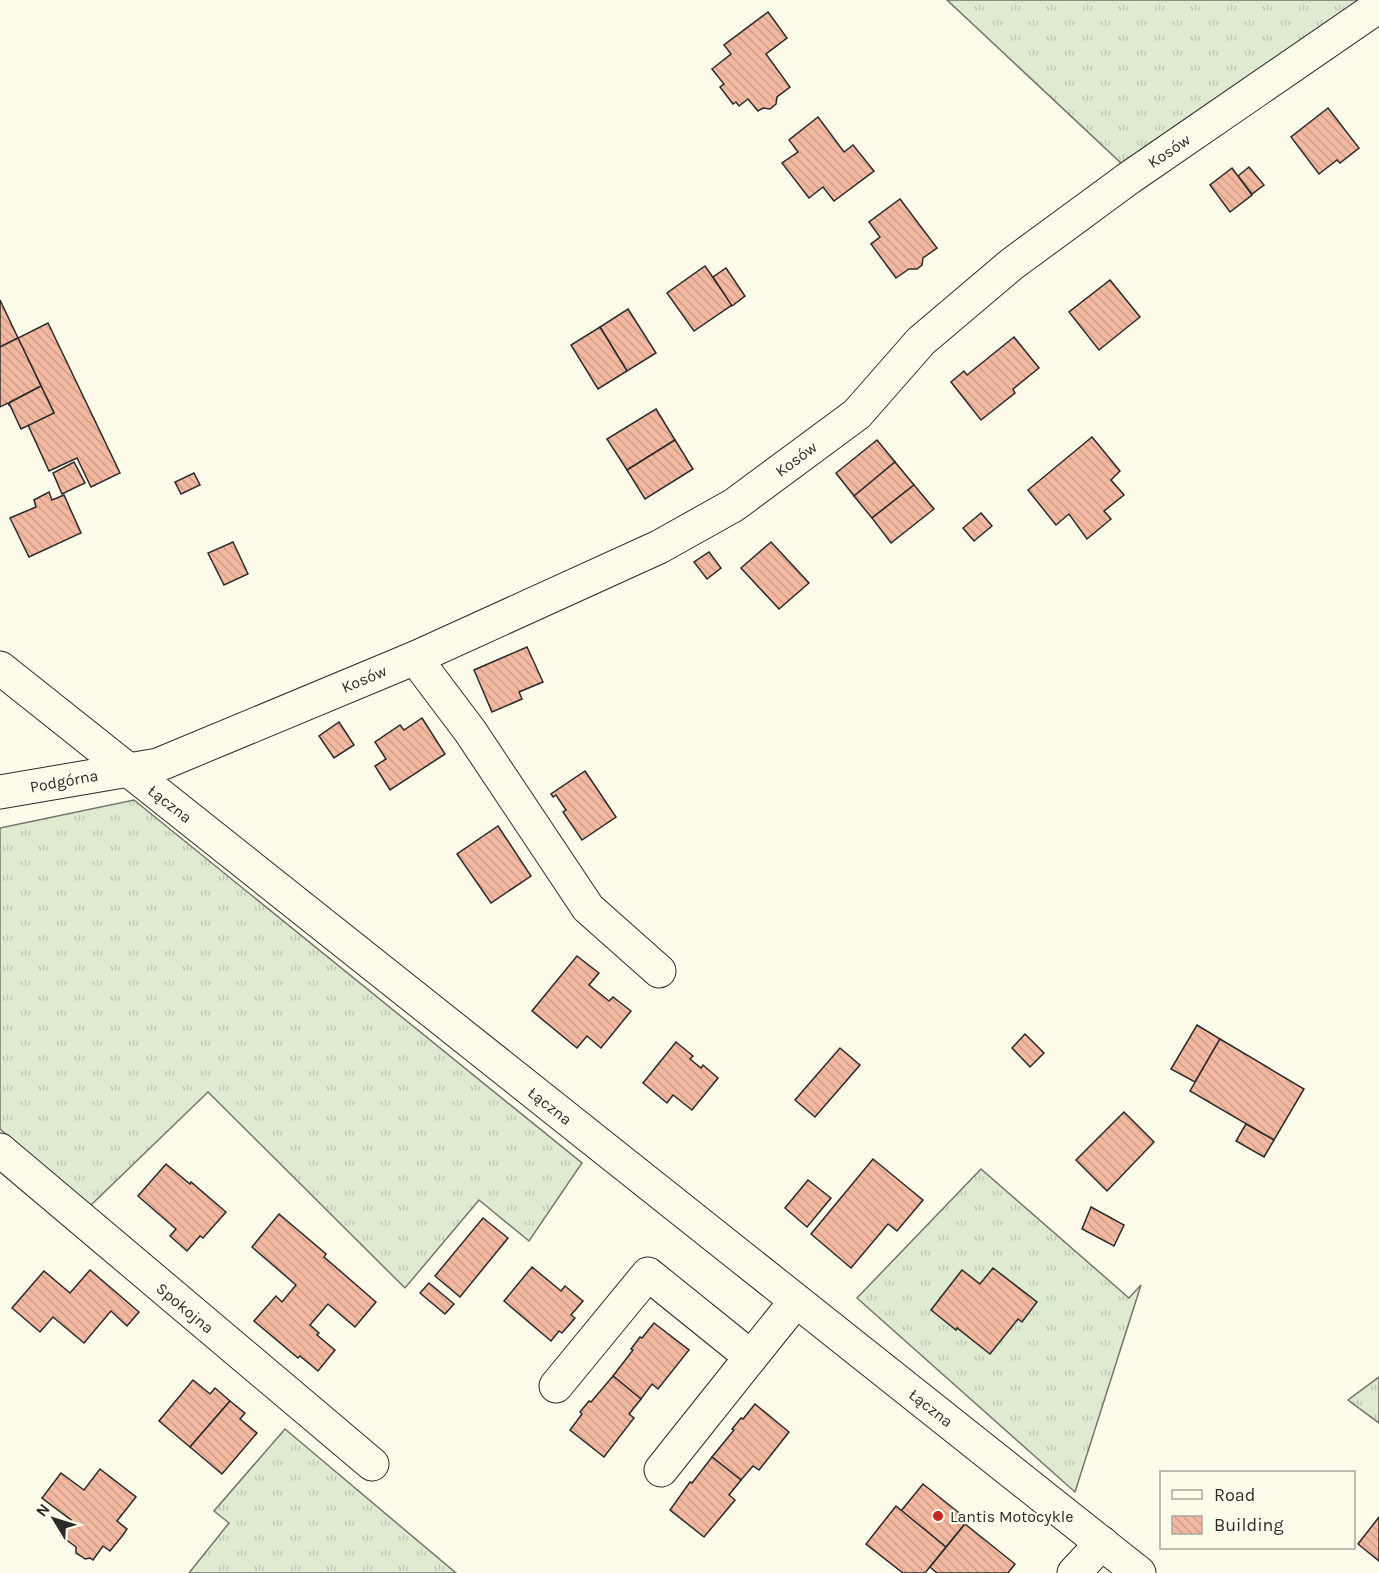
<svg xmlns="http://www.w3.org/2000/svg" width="1379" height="1573" viewBox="0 0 1379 1573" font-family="Karla,sans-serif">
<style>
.grass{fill:url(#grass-tufts);stroke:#74746e;stroke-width:1.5}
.building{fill:url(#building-back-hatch);stroke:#2b2b2b;stroke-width:1.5}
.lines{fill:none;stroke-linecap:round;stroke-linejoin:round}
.minor-casing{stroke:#2b2b2b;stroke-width:35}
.minor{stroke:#fdfbea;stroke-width:33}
.poi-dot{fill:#c62828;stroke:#fdfbea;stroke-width:2}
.labels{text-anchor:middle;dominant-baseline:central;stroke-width:4.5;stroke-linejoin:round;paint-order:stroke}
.street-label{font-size:16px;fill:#2b2b2b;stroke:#fdfbea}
.poi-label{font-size:16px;fill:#2b2b2b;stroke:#fdfbea;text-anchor:start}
</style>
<defs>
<pattern id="grass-tufts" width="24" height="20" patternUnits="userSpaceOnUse" patternTransform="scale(1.5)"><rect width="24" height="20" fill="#deebd1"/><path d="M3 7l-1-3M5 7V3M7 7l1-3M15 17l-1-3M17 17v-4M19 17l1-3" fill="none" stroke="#bfcab4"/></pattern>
<pattern id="building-back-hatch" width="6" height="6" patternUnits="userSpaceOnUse" patternTransform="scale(1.5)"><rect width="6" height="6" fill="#f2b8a0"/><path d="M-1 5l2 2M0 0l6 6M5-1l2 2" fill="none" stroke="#d09e8a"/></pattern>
</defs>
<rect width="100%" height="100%" fill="#fdfbea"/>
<g class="grass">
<path d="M947 0H1373L1154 170 1121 163Z"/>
<path d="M134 800 582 1163 529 1241 479 1200 405 1288 208 1092 90 1206 0 1129V828Z"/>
<path d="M981 1169 1129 1298 1141 1285 1075 1492 857 1298Z"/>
<path d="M1379 1377V1423L1348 1400Z"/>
<path d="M285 1429 456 1573H189L229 1523 214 1511Z"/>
</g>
<g class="building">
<path d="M768 12 787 38 766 54 790 87 777 97 776 104 770 109 763 108 758 111 748 99 739 106 736 102 733 104 720 87 724 84 712 69 731 54 724 45Z"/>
<path d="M1328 108 1359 148 1340 163 1337 160 1319 174 1291 137Z"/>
<path d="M818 117 844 152 853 145 874 171 834 201 823 187 809 198 782 163 798 152 789 140Z"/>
<path d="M1249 167 1264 185 1252 194 1238 176Z"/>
<path d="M1232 168 1252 195 1230 212 1210 185Z"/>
<path d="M900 199 937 248 923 258 922 265 917 269H909L896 278 871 244 880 237 869 222Z"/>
<path d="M705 266 732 305 694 331 667 293Z"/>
<path d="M726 268 745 296 732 306 713 277Z"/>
<path d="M1110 280 1140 317 1099 350 1069 312Z"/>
<path d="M0 300 18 338 0 347Z"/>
<path d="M628 309 656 353 627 371 600 327Z"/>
<path d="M48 323 120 473 91 487 77 458 49 471 28 425 54 413 18 338Z"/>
<path d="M600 327 627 371 598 389 571 345Z"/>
<path d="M1014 337 1039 368 1013 389 1015 393 981 420 951 382 964 371 967 375Z"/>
<path d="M18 338 41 386 10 402 9 405 8 403 0 407V347Z"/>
<path d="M41 386 54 413 21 429 9 403Z"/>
<path d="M656 409 675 440 627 470 607 439Z"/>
<path d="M1092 437 1120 471 1111 480 1124 495 1104 511 1111 519 1087 539 1069 514 1056 525 1028 490Z"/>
<path d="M675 440 693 469 645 499 627 470Z"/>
<path d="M877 440 895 462 854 496 836 473Z"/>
<path d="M74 462 85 483 62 494 53 473Z"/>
<path d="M895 462 914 485 872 518 854 496Z"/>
<path d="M194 473 200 485 181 494 175 482Z"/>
<path d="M914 485 934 509 891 543 872 518Z"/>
<path d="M49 492 52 500 64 495 81 533 29 557 10 518 36 507 34 500Z"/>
<path d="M981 513 992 526 974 541 963 528Z"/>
<path d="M233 542 248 574 224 585 208 553Z"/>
<path d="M771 542 809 583 779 609 741 568Z"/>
<path d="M709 552 721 568 707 579 694 562Z"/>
<path d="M527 647 543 682 519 692 522 699 492 712 474 670Z"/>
<path d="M422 718 445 754 390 790 375 766 386 759 375 742 400 725 404 730Z"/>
<path d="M339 722 354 745 334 758 319 736Z"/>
<path d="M585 771 616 817 582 840 563 812 566 810 556 795 553 797 551 794Z"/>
<path d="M498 826 531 876 491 903 457 854Z"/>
<path d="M577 956 599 973 589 985 609 1001 613 997 631 1011 601 1048 587 1036 577 1048 532 1011Z"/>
<path d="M1197 1025 1220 1039 1195 1082 1171 1069Z"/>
<path d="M1025 1034 1044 1053 1030 1067 1012 1048Z"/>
<path d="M1220 1039 1304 1089 1274 1140 1190 1091Z"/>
<path d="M676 1042 693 1056 690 1059 701 1068 703 1065 718 1078 692 1110 673 1095 667 1103 643 1083Z"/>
<path d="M840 1048 860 1065 815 1117 795 1100Z"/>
<path d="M1124 1112 1154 1142 1107 1191 1076 1160Z"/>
<path d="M1246 1124 1274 1140 1264 1157 1236 1141Z"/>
<path d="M873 1159 923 1200 897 1231 888 1224 851 1268 811 1234Z"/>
<path d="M166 1164 190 1184 191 1182 226 1212 203 1238 200 1236 187 1251 170 1236 176 1229 138 1196Z"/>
<path d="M808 1180 831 1198 807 1227 785 1208Z"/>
<path d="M1091 1207 1124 1225 1114 1246 1082 1229Z"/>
<path d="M279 1214 326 1254 324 1257 376 1302 355 1327 328 1304 310 1325 319 1333 317 1335 335 1350 318 1371 300 1356 298 1358 254 1321 276 1296 282 1302 296 1285 252 1247Z"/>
<path d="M483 1218 508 1238 460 1297 435 1276Z"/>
<path d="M532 1267 561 1291 565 1286 583 1301 571 1315 575 1318 562 1333 559 1331 551 1341 504 1301Z"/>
<path d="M993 1268 1037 1302 1022 1322 1018 1319 990 1354 957 1328 956 1330 931 1310 962 1270 980 1284Z"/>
<path d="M90 1270 139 1312 127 1326 111 1311 84 1343 53 1317 40 1332 12 1308 44 1271 70 1293Z"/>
<path d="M429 1283 454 1304 445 1314 420 1293Z"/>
<path d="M654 1323 689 1350 658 1389 652 1384 641 1399 613 1376 633 1350 631 1349 640 1337 642 1338Z"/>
<path d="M613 1376 641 1399 629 1414 634 1418 604 1457 570 1430 582 1414 580 1412 589 1401 591 1402Z"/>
<path d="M193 1380 210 1394 215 1388 230 1401 190 1447 159 1421Z"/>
<path d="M230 1401 245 1413 240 1419 257 1433 222 1474 190 1447Z"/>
<path d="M755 1404 789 1432 759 1470 753 1466 741 1480 712 1457 734 1430 732 1429 741 1418 743 1419Z"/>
<path d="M712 1457 741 1480 729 1495 735 1500 704 1537 670 1510 690 1482 692 1483Z"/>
<path d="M100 1469 136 1497 117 1521 127 1529 123 1535 110 1551 103 1546 93 1560 90 1558 85 1559 81 1556 76 1553V1547L60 1535 71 1520 42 1498 61 1473 84 1490Z"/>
<path d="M923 1484 968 1520 946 1547 901 1511Z"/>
<path d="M896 1506 946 1547 925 1573H903L866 1544Z"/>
<path d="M1379 1517V1561L1358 1544Z"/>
<path d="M965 1524 1015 1564 1008 1573H937L930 1567Z"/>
</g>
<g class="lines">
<g class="minor-casing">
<g id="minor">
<path d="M415 658 470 731 588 908 659 971"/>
<path d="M0 668 1139 1573"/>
<path d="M0 792 158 765 415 658 659 547 734 505 857 414 921 341 1012 264 1129 178 1379 6"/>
<path d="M0 1150 372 1464"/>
<path d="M751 1357 796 1301"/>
<path d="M556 1386 648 1274 751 1357 661 1470"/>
<path d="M1074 1573 1102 1543"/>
</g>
</g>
<use href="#minor" class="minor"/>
</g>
<circle class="poi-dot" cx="938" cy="1516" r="6"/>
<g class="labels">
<g class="street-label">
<text transform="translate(1169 151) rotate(-34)">Kosów</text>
<text transform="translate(796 459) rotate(-37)">Kosów</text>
<text transform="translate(364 679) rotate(-23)">Kosów</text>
<text transform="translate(64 781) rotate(-10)">Podgórna</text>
<text transform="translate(170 804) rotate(38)">Łączna</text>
<text transform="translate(550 1106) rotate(38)">Łączna</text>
<text transform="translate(185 1308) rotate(40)">Spokojna</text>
<text transform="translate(931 1408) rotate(38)">Łączna</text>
</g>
<g class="poi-label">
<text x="950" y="1516">Lantis Motocykle</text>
</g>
</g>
<rect x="1160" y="1471" width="195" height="78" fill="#fdfbea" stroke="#a9a89e" stroke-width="1.5"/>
<rect x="1172" y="1490" width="30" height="9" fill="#fdfbea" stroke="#a9a89e" stroke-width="1.5"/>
<text x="1214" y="1501" font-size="18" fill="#2b2b2b">Road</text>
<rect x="1172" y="1516" width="30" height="18" fill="url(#building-back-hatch)" stroke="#a9a89e" stroke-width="1.5"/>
<text x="1214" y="1531" font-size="18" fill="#2b2b2b">Building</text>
<g transform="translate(54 1519) rotate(308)" stroke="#fdfbea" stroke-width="4.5" paint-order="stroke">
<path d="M0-4.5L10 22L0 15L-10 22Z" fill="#2b2b2b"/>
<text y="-9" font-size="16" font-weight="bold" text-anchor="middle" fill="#2b2b2b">N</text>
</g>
</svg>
